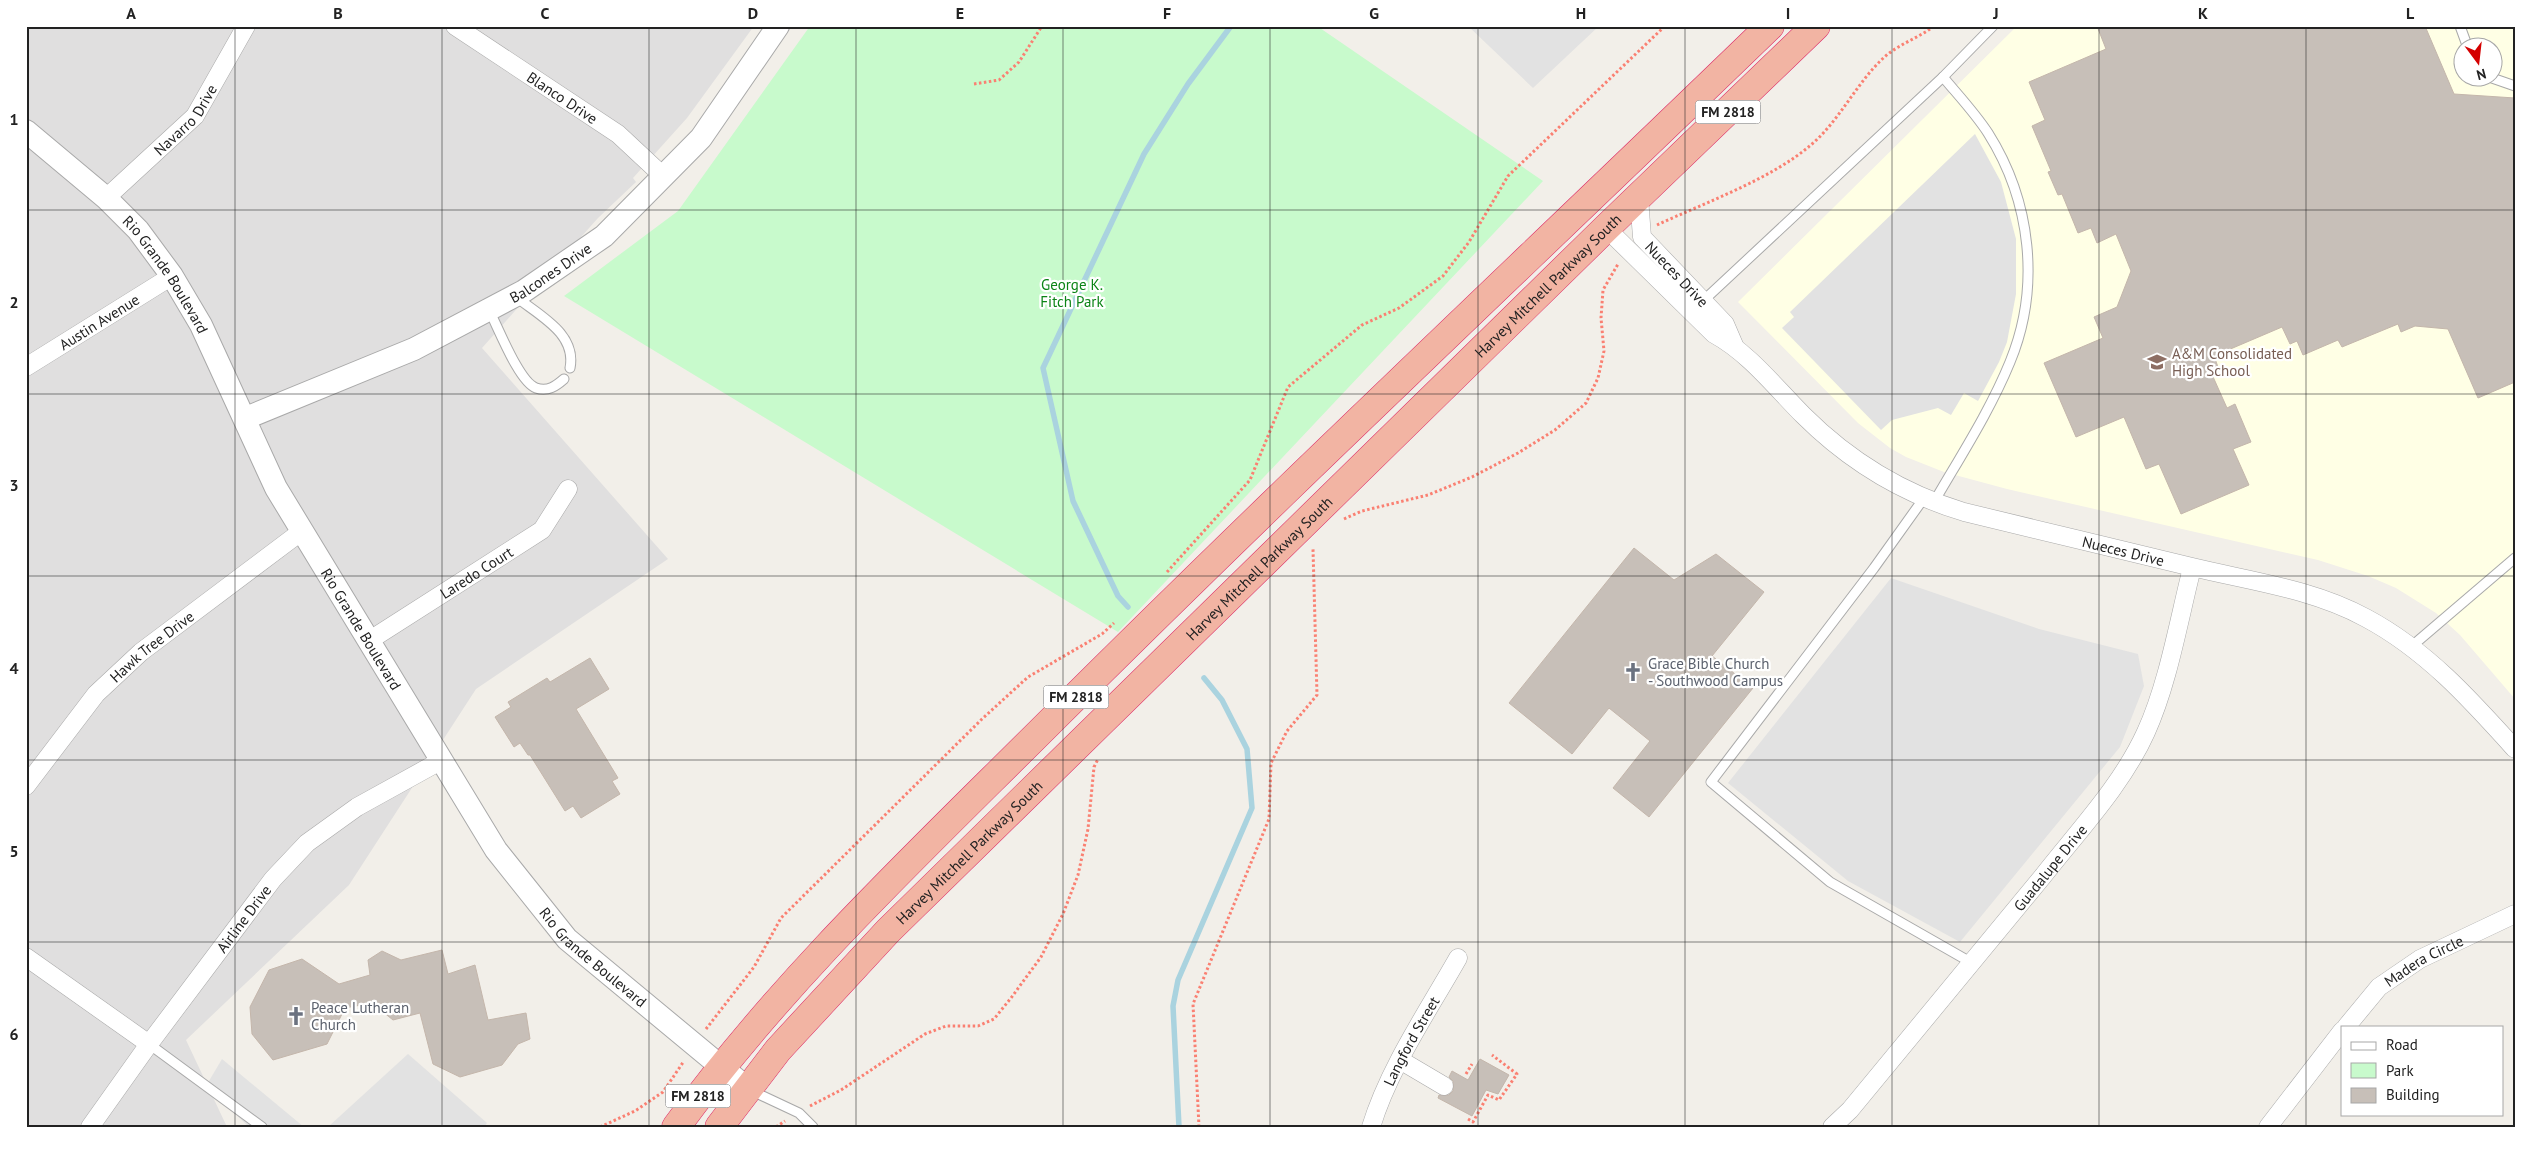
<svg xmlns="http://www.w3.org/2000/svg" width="2541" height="1153" viewBox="0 0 2541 1153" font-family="'PT Sans',sans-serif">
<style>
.residential{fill:#e0dfdf}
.education{fill:#ffffe5;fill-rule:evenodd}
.park{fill:#c8facc}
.parking{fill:#e2e2e2}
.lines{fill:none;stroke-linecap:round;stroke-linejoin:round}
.stream{stroke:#aad3df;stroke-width:5.5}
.building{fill:#c7bfb8;stroke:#c4b6ab}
.service-casing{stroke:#a9a9a9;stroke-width:11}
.minor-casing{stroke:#a9a9a9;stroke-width:19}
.tertiary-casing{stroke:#a9a9a9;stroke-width:24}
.trunk-casing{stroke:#dc2a67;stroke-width:29}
.path{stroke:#fa8072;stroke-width:3;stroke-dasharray:2.5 2.5;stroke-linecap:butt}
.service{stroke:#fff;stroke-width:9}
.minor{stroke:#fff;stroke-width:18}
.tertiary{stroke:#fff;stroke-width:22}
.trunk{stroke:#f2b4a3;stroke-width:28}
.grid{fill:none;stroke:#222;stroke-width:1;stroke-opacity:0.55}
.labels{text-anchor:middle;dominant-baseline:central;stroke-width:4.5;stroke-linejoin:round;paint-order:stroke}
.shield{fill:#fff;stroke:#646464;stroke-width:1}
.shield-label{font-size:14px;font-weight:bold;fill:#222}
.street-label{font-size:15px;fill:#222;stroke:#fff}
.park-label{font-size:15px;fill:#0c8416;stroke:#fff}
.education-label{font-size:15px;fill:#785e54;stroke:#fff;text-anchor:start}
.worship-label{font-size:15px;fill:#5b616d;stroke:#fff;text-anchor:start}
.neatline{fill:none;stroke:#222;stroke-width:2}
.grid-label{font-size:16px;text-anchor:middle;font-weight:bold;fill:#222}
</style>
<rect width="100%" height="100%" fill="#f2efe9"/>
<path class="residential" d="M26 26H754L687 118 633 178 636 182 598 218 482 348 668 559 476 689 349 885 186 1040 227 1127H26Z"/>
<path class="education" d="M2017 26H2515V699L2460 635 2436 613 2396 588 2368 576 2318 560 2007 489 1944 472 1906 457 1890 448 1858 423 1738 302ZM2464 48H2494V78H2464Z"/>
<path class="park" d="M810 26H1317L1543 181 1118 632 564 296 678 211Z"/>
<g class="parking">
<path d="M1468 26H1599L1533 88Z"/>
<path d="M1975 134 2001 182 2016 239V294L2007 342 1999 362 1978 401 1964 393 1951 415 1938 408 1892 420 1881 430 1782 328 1794 317 1790 312Z"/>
<path d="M1891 578 2039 629 2138 654 2144 686 2120 747 1960 942 1848 881 1728 783Z"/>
<path d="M408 1054 487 1123 484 1127H328Z"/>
<path d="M222 1059 304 1127H249L206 1086Z"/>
</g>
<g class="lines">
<g class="stream">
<path d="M1128 607 1118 596 1073 501 1043 368 1144 154 1188 84 1231 26"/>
<path d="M1179 1127 1173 1006 1178 980 1252 808 1247 749 1222 700 1204 678"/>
</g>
</g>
<g class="building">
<path d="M2097 26H2425L2454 94 2515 98V382L2478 398 2448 329 2415 326 2401 332 2398 324 2342 347 2338 340 2303 355 2297 341 2290 344 2282 327 2214 356 2218 367 2210 370 2227 408 2235 404 2251 442 2233 449 2249 485 2181 514 2159 464 2146 469 2124 417 2076 437 2044 363 2103 338 2094 317 2117 307 2131 271 2116 234 2097 243 2091 228 2078 233 2062 194 2058 195 2048 172 2051 171 2032 126 2045 120 2029 82 2106 49Z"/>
<path d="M1634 548 1674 580 1716 554 1764 592 1712 656 1753 688 1649 817 1613 788 1650 741 1609 708 1572 754 1509 703Z"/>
<path d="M590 658 609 689 576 709 618 778 612 781 620 794 581 818 573 806 565 811 530 755H528L520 743 514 747 495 717 511 707 508 702 547 678 550 682Z"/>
<path d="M442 950 448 974 475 965 488 1020 526 1013 530 1039 518 1044 502 1065 460 1077 433 1064 420 1013 393 1020 372 1003 345 1008 327 1044 273 1060 252 1034 250 1007 269 970 302 959 339 984 370 975 368 960 382 951 401 960Z"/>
<path d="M1480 1059 1509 1075 1498 1094 1486 1090 1472 1116 1438 1098 1439 1095H1449L1453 1091V1081L1449 1077 1452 1071 1468 1080Z"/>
</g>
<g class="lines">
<g class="service-casing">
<g id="service">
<path d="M2460 26 2468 48"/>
<path d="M2492 78 2515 86"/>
<path d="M515 296C538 315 577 333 570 368"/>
<path d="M1703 301 1943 77 1993 26"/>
<path d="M489 310C498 327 519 382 536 388 548 392 556 386 564 379"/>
<path d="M1924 498 1874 568 1711 782 1830 882 1972 963"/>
<path d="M1934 502C1960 457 1990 411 2010 362 2041 287 2031 201 1988 133 1975 113 1958 95 1943 77"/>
<path d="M2412 646 2515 558"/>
<path d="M149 1044 262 1127"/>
<path d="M750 1090 799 1113 813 1127"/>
</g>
</g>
<g class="minor-casing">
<g id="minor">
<path id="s1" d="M455 26 618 134 663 176"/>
<path id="s2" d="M106 198 195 116 246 26"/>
<path id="s3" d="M1639 198 1642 237 1725 324 1734 345"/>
<path id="s4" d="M1606 228 1714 334C1749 353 1775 387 1803 415 1849 461 1901 493 1964 512 2040 530 2116 549 2192 567 2250 581 2313 589 2366 618 2426 650 2470 699 2515 749"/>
<path id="s5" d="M26 367 172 276"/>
<path id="s6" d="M370 640 542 530 568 489"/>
<path id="s7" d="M26 786 96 694 141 652 302 531"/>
<path d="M26 957 149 1044"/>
<path id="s8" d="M2346 1027 2379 987 2420 959 2515 914"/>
<path d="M1400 1060 1444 1086"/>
<path id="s9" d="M90 1127 149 1044 273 879 307 843 357 807 442 760"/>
<path id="s10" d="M1371 1127C1389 1068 1428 1011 1458 958"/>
<path id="s11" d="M1832 1127 1850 1110C1915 1032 1979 954 2043 876 2079 830 2122 785 2146 732 2168 684 2179 619 2192 568"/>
<path d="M2268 1127 2342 1031"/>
</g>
</g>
<g class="tertiary-casing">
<g id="tertiary">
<path id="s12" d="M26 131 106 198 138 230 172 276 201 325 276 488 496 850 567 939 748 1089"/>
<path id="s13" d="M246 418 414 349 524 291 604 236 701 138 778 26"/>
</g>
</g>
<g class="trunk-casing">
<g id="trunk">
<path d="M676 1127C787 975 925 847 1057 715 1291 482 1532 256 1770 26"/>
<path id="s14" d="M719 1127 778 1050 888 931 1606 228 1816 26"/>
</g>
</g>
<g class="path">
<path d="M974 84 999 80 1019 62 1042 26"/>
<path d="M1657 225C1706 202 1772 179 1812 144 1842 118 1858 79 1888 54 1902 43 1920 37 1934 26"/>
<path d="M1344 519 1362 511 1428 495 1472 477 1518 453 1555 430 1586 403 1598 378 1604 351 1601 318 1603 290 1618 264"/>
<path d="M1167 572 1250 480 1288 387 1362 325 1399 308 1443 276 1469 242 1508 176 1665 26"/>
<path d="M706 1029 754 967 781 918 982 719 1028 677 1102 634 1114 623"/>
<path d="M1466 1074 1472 1064"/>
<path d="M810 1106 841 1090 925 1034 946 1026H978L994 1019 1011 998 1041 957 1063 914 1078 875 1088 829 1094 767 1098 759"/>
<path d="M1468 1119 1473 1122 1488 1095 1499 1100 1517 1074 1492 1055"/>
<path d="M600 1127 635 1111 663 1092 684 1061"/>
<path d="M776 1127 785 1121"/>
<path d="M1199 1127 1193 1004 1269 819 1271 763 1287 731 1317 695 1313 549"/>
</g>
<use href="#service" class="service"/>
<use href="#minor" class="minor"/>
<use href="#tertiary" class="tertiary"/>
<use href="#trunk" class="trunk"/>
</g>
<path class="grid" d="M235 26V1127M442 26V1127M649 26V1127M856 26V1127M1063 26V1127M1270 26V1127M1478 26V1127M1685 26V1127M1892 26V1127M2099 26V1127M2306 26V1127M26 210H2515M26 394H2515M26 576H2515M26 760H2515M26 942H2515"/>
<defs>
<g id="school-bare" transform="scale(1.5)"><path d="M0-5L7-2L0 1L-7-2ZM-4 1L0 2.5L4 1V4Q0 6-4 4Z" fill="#8d6e63" stroke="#fff" stroke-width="2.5" paint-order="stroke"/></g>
<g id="church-bare" transform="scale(1.5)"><path d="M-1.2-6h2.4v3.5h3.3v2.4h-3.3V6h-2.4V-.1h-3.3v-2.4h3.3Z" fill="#6b7280" stroke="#fff" stroke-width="2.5" paint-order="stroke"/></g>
</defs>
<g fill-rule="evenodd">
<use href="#school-bare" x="2157" y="362"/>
<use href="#church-bare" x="1633" y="672"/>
<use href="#church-bare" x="296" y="1016"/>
</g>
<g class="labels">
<g class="shield">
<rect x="1695.5" y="100.5" width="65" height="23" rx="4"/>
<rect x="1043.5" y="685.5" width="65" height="23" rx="4"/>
<rect x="665.5" y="1084.5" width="65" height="23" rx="4"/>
</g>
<g class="shield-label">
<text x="1728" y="112">FM 2818</text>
<text x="1076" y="697">FM 2818</text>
<text x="698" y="1096">FM 2818</text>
</g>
<g class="street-label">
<text stroke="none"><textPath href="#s1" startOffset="129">Blanco Drive</textPath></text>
<text stroke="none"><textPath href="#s2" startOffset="112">Navarro Drive</textPath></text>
<text stroke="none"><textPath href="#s13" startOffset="338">Balcones Drive</textPath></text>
<text stroke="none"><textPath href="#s3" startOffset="90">Nueces Drive</textPath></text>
<text stroke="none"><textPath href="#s12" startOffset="202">Rio Grande Boulevard</textPath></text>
<text stroke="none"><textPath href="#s14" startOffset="1182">Harvey Mitchell Parkway South</textPath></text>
<text stroke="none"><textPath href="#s5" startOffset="86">Austin Avenue</textPath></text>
<text stroke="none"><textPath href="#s4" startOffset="626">Nueces Drive</textPath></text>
<text stroke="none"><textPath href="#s14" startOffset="778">Harvey Mitchell Parkway South</textPath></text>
<text stroke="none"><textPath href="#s6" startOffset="126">Laredo Court</textPath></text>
<text stroke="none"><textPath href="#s12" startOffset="608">Rio Grande Boulevard</textPath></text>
<text stroke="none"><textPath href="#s7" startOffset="189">Hawk Tree Drive</textPath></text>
<text stroke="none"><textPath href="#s14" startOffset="372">Harvey Mitchell Parkway South</textPath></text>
<text stroke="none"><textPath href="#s11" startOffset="339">Guadalupe Drive</textPath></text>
<text stroke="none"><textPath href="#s9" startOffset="259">Airline Drive</textPath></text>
<text stroke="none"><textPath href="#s12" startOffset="1012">Rio Grande Boulevard</textPath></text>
<text stroke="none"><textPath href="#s8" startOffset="104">Madera Circle</textPath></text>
<text stroke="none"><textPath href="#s10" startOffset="95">Langford Street</textPath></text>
</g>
<g class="park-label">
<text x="1072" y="284">George K.<tspan x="1072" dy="17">Fitch Park</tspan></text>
</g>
<g class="education-label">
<text x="2172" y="353">A&amp;M Consolidated<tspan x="2172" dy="17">High School</tspan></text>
</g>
<g class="worship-label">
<text x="1648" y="663">Grace Bible Church<tspan x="1648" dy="17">- Southwood Campus</tspan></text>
<text x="311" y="1007">Peace Lutheran<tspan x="311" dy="17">Church</tspan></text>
</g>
</g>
<rect width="2541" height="1153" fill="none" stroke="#ffffff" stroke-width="55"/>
<rect x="2341" y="1026" width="162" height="90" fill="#ffffff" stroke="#a7a7a7"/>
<rect x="2351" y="1042" width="25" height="8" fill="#ffffff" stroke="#a7a7a7"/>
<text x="2386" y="1050" font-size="15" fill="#222222">Road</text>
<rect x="2351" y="1063" width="25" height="15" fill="#c8facc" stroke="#a7a7a7"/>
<text x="2386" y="1076" font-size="15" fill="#222222">Park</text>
<rect x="2351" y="1088" width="25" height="15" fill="#c7bfb8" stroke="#a7a7a7"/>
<text x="2386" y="1100" font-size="15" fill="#222222">Building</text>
<g transform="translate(2478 62) rotate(165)"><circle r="24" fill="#ffffff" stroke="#a7a7a7"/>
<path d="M0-4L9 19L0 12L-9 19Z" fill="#d40000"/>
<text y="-8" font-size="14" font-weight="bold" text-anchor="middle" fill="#222222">N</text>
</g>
<rect x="28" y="28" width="2486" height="1098" class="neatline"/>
<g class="grid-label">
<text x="131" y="19">A</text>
<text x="338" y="19">B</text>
<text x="545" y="19">C</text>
<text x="753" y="19">D</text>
<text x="960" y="19">E</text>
<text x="1167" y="19">F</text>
<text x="1374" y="19">G</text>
<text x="1581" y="19">H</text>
<text x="1788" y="19">I</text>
<text x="1996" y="19">J</text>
<text x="2203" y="19">K</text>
<text x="2410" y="19">L</text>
<text x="14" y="125">1</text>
<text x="14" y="308">2</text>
<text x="14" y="491">3</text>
<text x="14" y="674">4</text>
<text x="14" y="857">5</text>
<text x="14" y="1040">6</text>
</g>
</svg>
